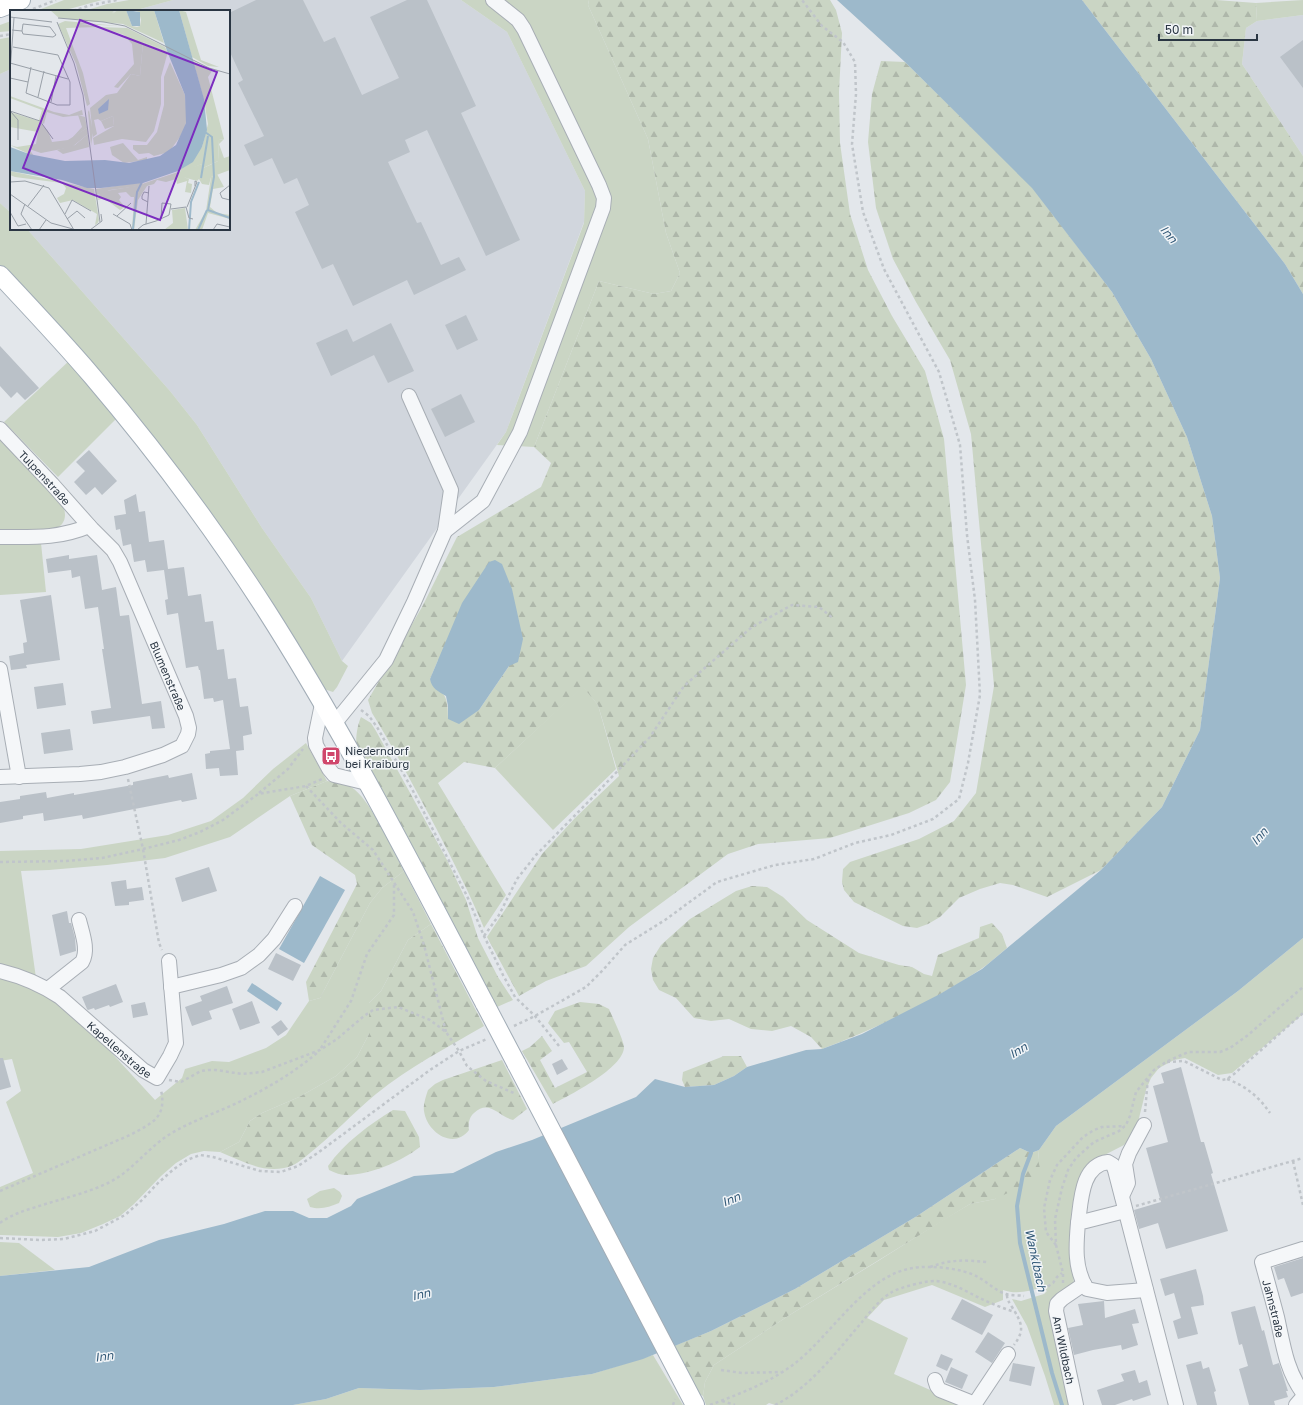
<svg xmlns="http://www.w3.org/2000/svg" width="1303" height="1405" viewBox="0 0 1303 1405" font-family="'Golos Text',sans-serif">
<style>
.built{fill:#d1d6dd}
.green{fill:#cad5c4}
.forest{fill:url(#forest-firs);fill-rule:evenodd}
.water{fill:#9db9cb}
.lines{fill:none;stroke-linecap:round;stroke-linejoin:round}
.stream{stroke:#9db9cb;stroke-width:4}
.building{fill:#bac1c8}
.minor-casing{stroke:#a8aeb5;stroke-width:16}
.major-casing{stroke:#a2adb7;stroke-width:20}
.path{stroke:#c0c5ca;stroke-width:2.5;stroke-dasharray:3 3;stroke-linecap:butt}
.minor{stroke:#f5f7f9;stroke-width:14}
.major{stroke:#fff;stroke-width:18}
.major-bridge-casing{stroke:#a2adb7;stroke-width:20;stroke-linecap:butt}
.major-bridge{stroke:#fff;stroke-width:18}
.labels{text-anchor:middle;dominant-baseline:central;stroke-width:3;stroke-linejoin:round;paint-order:stroke}
.street-label{font-size:11px;fill:#2a3643;stroke:#f2f5f8}
.poi-label{font-size:11px;fill:#2a3643;stroke:#f2f5f8;text-anchor:start}
.water-label{font-size:12px;font-style:italic;fill:#335a78;stroke:#f2f5f8}
.inset-river{fill:none;stroke:#9db9cb;stroke-width:2}
.inset-road{fill:none;stroke:#99a0a8;stroke-width:1}
.view{fill:#7b2cbf;fill-opacity:0.15;stroke:#7b2cbf;stroke-width:2}
.inset-edge{fill:none;stroke:#2a3643;stroke-width:2}
</style>
<defs>
<pattern id="forest-firs" width="22" height="20" patternUnits="userSpaceOnUse"><rect width="22" height="20" fill="#cad5c4"/><path d="M5 1l3.5 6h-7zM16 11l3.5 6h-7z" fill="#aeb7aa"/></pattern>
</defs>
<rect width="100%" height="100%" fill="#e3e7eb"/>
<g class="built">
<path d="M173 0H461L507 32 585 191 584 222 506 432 342 661 311 598 262 528 197 425 170 391 27 229H229V11H133Z"/>
<path d="M1303 15V156L1242 64 1246 28 1257 21Z"/>
<path d="M11 69V213L0 203V74Z"/>
</g>
<g class="green">
<path d="M64 0H102L62 11H36Z"/>
<path d="M129 0H173L133 11H84L107 4Z"/>
<path d="M461 0H589L588 5 648 139 666 233 680 273 671 291 654 294 599 281 534 447 497 445 506 432 584 223 585 191 507 32Z"/>
<path d="M1303 0V15L1257 21 1256 3Z"/>
<path d="M11 21V31L0 32V25Z"/>
<path d="M11 37V69L0 74V39Z"/>
<path d="M0 203 11 213V229H27L170 391 197 425 262 528 311 598 342 661 348 666 337 687 333 692 324 689 42 310 0 265Z"/>
<path d="M70 360 118 417 58 477 4 422Z"/>
<path d="M0 438 62 504C68 515 65 526 53 530L0 531Z"/>
<path d="M41 543 46 592 0 595V545Z"/>
<path d="M583 686 598 705 616 769 553 830 495 768Z"/>
<path d="M306 743 327 781 290 796 230 837 165 858 107 865 49 870 21 871 36 978 0 965V851L81 849 168 835 211 821 243 798 273 769Z"/>
<path d="M404 871 431 924 408 940 381 991 369 1003V1034L357 1057 336 1076 299 1097 262 1113 250 1121 239 1142 220 1152 204 1151 191 1154 176 1163 161 1176 134 1204 120 1216 103 1224 81 1233 58 1237 0 1235V1187L33 1173 6 1102 21 1091 12 1059 0 1061V975L39 989 85 1024 155 1100 182 1078 185 1069 212 1061 229 1062 266 1048 286 1035 309 1001 320 998 370 903 382 888Z"/>
<path d="M1303 938V1014L1232 1073 1218 1075 1185 1058 1174 1060 1159 1068 1151 1078 1146 1090 1136 1130 1124 1145 1087 1164C1083 1172 1079 1181 1076 1190 1067 1221 1072 1254 1074 1285L1051 1306 1075 1405H1054L1045 1376 1027 1326 1012 1299 1021 1301 1044 1294 1047 1291 1043 1287C1029 1291 1017 1295 1003 1290V1300L985 1307 932 1285 884 1300 867 1318 908 1338 894 1374 964 1405H775L769 1403 766 1405H706L703 1396 705 1382 714 1365 788 1316 878 1261 943 1220 970 1204 995 1199 1038 1160 1039 1150 1056 1126 1238 991Z"/>
<path d="M334 1188 340 1192 342 1196 339 1203C329 1207 321 1210 310 1207L307 1199 320 1191Z"/>
<path d="M0 1242 19 1243 55 1270 0 1276Z"/>
<path d="M653 1355 683 1405H293L326 1399 359 1388 420 1390 494 1387 592 1374Z"/>
</g>
<g class="forest">
<path d="M589 0H830L836 10 842 33 839 92 840 143 850 214 868 270 892 316 925 371 944 439 966 685 950 782 936 800 909 813 830 838 758 844 728 854 629 927 586 966 546 981 519 996 487 937 542 854 575 818 619 776 598 705 583 687 495 768 464 762 438 783 506 895 484 928C470 894 453 861 436 828 415 789 395 750 372 713L368 700 422 607 457 537 541 487 551 463 534 447 599 281 654 294 671 291 680 273 666 233 648 139 588 5ZM438 660 509 666 479 710 448 719C448 695 445 695 430 679Z"/>
<path d="M1082 0H1216L1256 3 1257 21 1246 28 1242 64 1303 156V294L1285 264Z"/>
<path d="M881 61 905 62 1032 187 1112 292 1151 359 1187 437 1212 516 1220 578 1200 730 1162 807 1101 870 1047 897 1013 885 1000 883 980 889 959 898 940 917 928 924 917 928 903 926 854 902 844 890 842 882 843 869 850 862 919 839 954 821 976 793 994 686 971 434 950 360 916 302 893 259 876 208 868 142 872 94Z"/>
<path d="M361 717 371 723 376 731 447 860 466 900 478 938 498 977 513 1000 497 1007 421 862 363 762C361 759 358 754 357 750 355 740 357 726 361 717Z"/>
<path d="M327 781C335 782 344 783 351 787 370 798 393 851 404 871L382 888 370 903 320 998 309 1001 306 982 357 884 355 875 312 845 290 796Z"/>
<path d="M752 886 767 887 783 897 807 920 859 953 899 965 912 967 924 974 932 976 938 955 979 938 980 927 992 923 1002 934 1007 948C998 955 990 963 981 969 932 1002 877 1028 822 1049L811 1037 791 1026 772 1031 751 1029 729 1019 711 1021 694 1018 676 998 659 990 653 980 651 969 653 958 661 945 690 919 736 891Z"/>
<path d="M431 924 484 1026C448 1047 409 1067 376 1094 353 1113 333 1135 310 1153 303 1159 293 1167 284 1168 262 1173 240 1160 220 1152L239 1142 250 1121 262 1113 299 1097 336 1076 357 1057 369 1034V1003L381 991 408 940Z"/>
<path d="M580 1002 599 1004 609 1009C612 1016 624 1041 624 1047 624 1068 570 1095 553 1104L522 1051 530 1047 542 1036 552 1051 540 1060 555 1088 587 1072 569 1042 564 1043 548 1023 555 1011Z"/>
<path d="M724 1056H741L747 1067 734 1076 714 1085 685 1087 682 1080 683 1072Z"/>
<path d="M502 1060 527 1109 513 1120C498 1116 489 1099 474 1113 469 1117 468 1125 469 1130 454 1150 427 1133 424 1111 423 1105 426 1096 428 1090L435 1084 443 1080Z"/>
<path d="M393 1110 405 1111 419 1137 420 1147C402 1161 370 1175 347 1175 341 1175 335 1173 329 1170L328 1166C344 1143 370 1124 393 1110Z"/>
<path d="M1020 1148 1031 1153 1039 1150 1038 1160 1040 1168 1027 1184 995 1199 970 1204 788 1316 714 1365 705 1382 703 1396 696 1392 674 1346 711 1331 795 1289 917 1216Z"/>
</g>
<g class="water">
<path d="M837 0H1082L1285 264 1303 294V938L1238 991 1056 1126 1039 1150 1031 1153 1020 1148 917 1216 795 1289 711 1331 643 1359 592 1374 494 1387 420 1390 359 1388 326 1399 293 1405H0V1276L89 1267 159 1240 224 1224 265 1211H293L309 1218H327L351 1206 357 1199 414 1176 453 1173 496 1152 532 1140 636 1097 655 1079 685 1087 714 1085 734 1076 747 1067 806 1050 822 1049 862 1034 940 994 982 969 1101 870 1162 807 1200 730 1220 578 1212 516 1187 437 1151 359 1112 292 1032 188 905 62Z"/>
<path d="M495 560 502 564 512 589 523 639 518 662 509 666 479 710 459 724 448 719V706L446 696C438 691 432 689 430 679L462 603 489 562Z"/>
<path d="M320 876 345 890 304 963 279 949Z"/>
<path d="M252 983 282 1003 277 1011 247 991Z"/>
</g>
<g class="lines">
<path class="stream" d="M1031 1149V1153L1023 1174 1017 1206 1020 1243 1052 1373 1062 1405"/>
</g>
<g class="building">
<path d="M256 0H303L324 42 335 37 362 95 399 78 370 17 407 0H427L476 106 461 113 520 240 486 256 427 130 405 140 410 152 388 162 417 223 421 222 441 265 459 257 466 270 414 295 407 280 353 306 333 264 322 269 295 212 309 205 297 178 284 184 272 158 254 166 244 145 264 136 238 83 243 80 229 50V13Z"/>
<path d="M1303 40V88L1280 57Z"/>
<path d="M466 315 478 340 457 350 445 325Z"/>
<path d="M391 323 414 371 388 383 374 355 331 376 316 343 347 329 353 342Z"/>
<path d="M0 346 39 388 25 400 17 392 11 398 0 386Z"/>
<path d="M461 394 475 422 445 437 431 409Z"/>
<path d="M89 450 117 481 102 495 95 487 86 495 74 482 85 471 76 462Z"/>
<path d="M136 494 139 512 145 511 149 542 164 540 168 569 184 567 188 596 201 594 205 622 213 621 217 650 224 649 228 679 236 678 240 707 248 706 252 734 243 736 244 750 236 751 238 775 220 776 219 768 206 769 205 754 210 753V751L230 749 223 700 214 702 213 698 204 699 200 670H199L198 666 186 668 178 613 167 615 165 600 168 599 164 570 147 572 145 560 134 562 131 544 123 546 120 529 116 530 114 516 126 514 124 500Z"/>
<path d="M69 555V559L97 555 102 590 116 587 120 616 129 615 142 704 161 701 165 728 152 729 150 716 93 724 91 711 111 708 102 649H104L98 607 85 609 80 576 72 578 71 570 48 573 46 559Z"/>
<path d="M51 595 60 660 26 665 27 668 11 670 9 656 24 653 23 643 27 642 20 600Z"/>
<path d="M63 683 66 705 37 709 34 687Z"/>
<path d="M70 729 73 750 44 754 41 733Z"/>
<path d="M192 773 197 799 182 802 181 800 83 819 82 815 44 821 43 813 23 816V819L0 823V802L20 799V796L46 792 47 798 74 793V795L133 785V782L168 775 169 778Z"/>
<path d="M209 867 217 891 182 902 175 878Z"/>
<path d="M126 880 127 889 142 887 144 900 129 902V905L115 906 111 882Z"/>
<path d="M67 911 69 923H71L75 938 76 951 60 956 52 915Z"/>
<path d="M276 953 301 965 293 981 268 969Z"/>
<path d="M116 984 123 1002 110 1007 109 1005 95 1010 94 1008 88 1010 87 1009 82 997Z"/>
<path d="M227 986 233 1003 209 1011 212 1019 192 1026 185 1007 202 1001 200 996Z"/>
<path d="M252 1001 260 1023 240 1030 232 1009Z"/>
<path d="M145 1002 148 1015 133 1018 131 1005Z"/>
<path d="M281 1020 288 1029 278 1036 271 1027Z"/>
<path d="M0 1058H3L11 1087 0 1090Z"/>
<path d="M562 1059 568 1069 557 1075 552 1064Z"/>
<path d="M1181 1067 1201 1142H1204L1213 1173 1211 1174 1228 1231 1166 1249 1158 1223 1139 1229 1134 1210 1161 1202 1146 1148 1168 1142 1153 1086 1164 1083 1161 1073Z"/>
<path d="M1303 1258V1293L1291 1297 1284 1278 1278 1280 1274 1267Z"/>
<path d="M1196 1269 1203 1296 1204 1305 1191 1307 1198 1334 1178 1339 1173 1321 1181 1318 1174 1293 1165 1296 1160 1279Z"/>
<path d="M962 1299 993 1315 982 1335 951 1319Z"/>
<path d="M1104 1301 1105 1318 1135 1309 1139 1323 1132 1324 1138 1345 1122 1350 1121 1345 1093 1350 1074 1355 1068 1328 1083 1325 1078 1304Z"/>
<path d="M1255 1306 1262 1331 1264 1330 1273 1365 1279 1363 1288 1391H1286L1288 1397 1274 1401 1275 1405H1249L1239 1369 1248 1366 1242 1344 1239 1345 1231 1312Z"/>
<path d="M988 1332 1005 1343 992 1363 975 1352Z"/>
<path d="M941 1354 953 1359 947 1371 936 1366Z"/>
<path d="M1201 1361 1203 1369 1209 1367 1216 1391 1214 1392 1217 1405H1197L1186 1365Z"/>
<path d="M1013 1363 1035 1367 1031 1386 1009 1381Z"/>
<path d="M951 1367 968 1375 962 1389 945 1382Z"/>
<path d="M1135 1370 1139 1383 1147 1380 1151 1395 1133 1401 1132 1399 1115 1405H1102L1097 1390 1124 1381 1121 1374Z"/>
</g>
<g class="lines">
<g class="minor-casing">
<g id="minor">
<path id="s1" d="M0 429 52 484 92 529 113 550 120 562 186 716 189 728 188 734 182 746 163 755 125 767 101 772 80 774 0 777"/>
<path d="M445 531 483 501 520 432 603 208 604 198 599 185 524 29 518 20 493 0"/>
<path d="M0 537C32 537 58 539 89 526"/>
<path d="M0 669 19 777"/>
<path d="M322 704 315 738 316 745 329 769 334 775 367 783"/>
<path d="M334 724 386 660 414 602 445 531 451 490 409 396"/>
<path id="s2" d="M0 971C21 976 42 985 60 997L143 1070 157 1078 170 1056 176 1043 169 961"/>
<path d="M171 987 221 975 241 968 259 955 274 939 295 906"/>
<path d="M48 989 82 962C89 950 82 933 79 920"/>
<path d="M1122 1196 1128 1183 1125 1164 1129 1153 1144 1125"/>
<path d="M1125 1211 1078 1223C1076 1245 1074 1269 1087 1289L1107 1293 1146 1290"/>
<path d="M1078 1223C1081 1202 1081 1165 1108 1162L1113 1165 1115 1170 1176 1405"/>
<path id="s3" d="M1303 1249 1262 1262C1267 1280 1272 1298 1277 1317 1283 1344 1286 1370 1303 1393"/>
<path d="M935 1380 937 1386 940 1390 975 1404"/>
<path d="M974 1405 1008 1354"/>
<path d="M1076 1405 1056 1311 1057 1304 1062 1299 1084 1284"/>
<path d="M1296 1405 1303 1397"/>
</g>
</g>
<g class="major-casing">
<g id="major">
<path d="M0 8 21 0"/>
<path d="M0 275C31 308 63 342 92 376 155 450 214 529 266 610 347 737 415 871 485 1004"/>
<path d="M516 1063 695 1405"/>
</g>
</g>
<g class="path">
<path d="M33 9 56 0"/>
<path d="M73 11 91 5 117 0"/>
<path d="M0 36 11 34"/>
<path d="M361 710 369 716 377 727 412 789 467 896 484 936 503 975 515 997 535 1016 559 1046"/>
<path d="M128 779 143 849 159 943 162 950"/>
<path d="M306 786 341 823 373 850 413 912 424 945 446 1032"/>
<path d="M259 793 288 769 303 749"/>
<path d="M0 862 66 861 102 858 143 849 179 840 200 832 223 820 258 794 306 786 322 779"/>
<path d="M484 936 499 915 517 879 536 855 590 800 650 737 684 686 752 627 792 605 819 607 834 619"/>
<path d="M514 1026 535 1016 586 987 603 970 625 945 665 920 717 882 775 865 814 859 855 843 891 835 933 819 959 799 968 763 980 695 975 600 967 535 960 445 939 372 884 269 863 212 852 144 856 94 855 62 843 42 822 26 802 0"/>
<path d="M321 1048 351 1001 367 954 394 915V883"/>
<path d="M1167 1062 1184 1061 1222 1080 1227 1079 1234 1074 1303 1013"/>
<path d="M1227 1079C1246 1086 1259 1097 1270 1113"/>
<path d="M169 1080 181 1082 201 1071 208 1070H216L242 1074 262 1072 320 1050 337 1039 364 1016 373 1010 398 1007 430 1020 446 1032 459 1051 467 1066 486 1081 516 1094"/>
<path d="M1145 1112 1148 1077"/>
<path d="M1293 1161 1303 1205"/>
<path d="M0 1191 130 1135C152 1123 167 1118 161 1090"/>
<path d="M1136 1206 1303 1158"/>
<path d="M0 1223C11 1215 23 1211 36 1207 60 1199 85 1194 108 1183 131 1172 146 1150 167 1136 190 1121 217 1113 241 1101 268 1088 295 1072 318 1052"/>
<path d="M0 1238 40 1240 64 1239 95 1231 125 1215 141 1201 158 1183 174 1169 187 1160 200 1155 213 1157 260 1171 281 1172 298 1166 319 1152 430 1070 459 1051 487 1039"/>
<path d="M1056 1245 1046 1232 1044 1208 1050 1180 1057 1165 1083 1137 1094 1130 1102 1127 1125 1126"/>
<path d="M930 1267C952 1259 964 1260 987 1262"/>
<path d="M1063 1283V1273L1056 1245 1055 1219 1062 1188 1068 1170 1076 1158 1094 1142 1119 1131 1126 1125 1130 1116 1136 1092 1154 1070 1166 1062 1188 1052H1220L1230 1048 1248 1035 1303 987"/>
<path d="M1043 1290 1053 1283 1057 1277 1062 1273"/>
<path d="M1007 1295C1007 1300 1009 1302 1012 1307 1021 1322 1026 1329 1014 1345"/>
<path d="M721 1370 742 1373 781 1372"/>
<path d="M722 1401 735 1405"/>
<path d="M673 1405 675 1399"/>
<path d="M710 1405C739 1394 769 1383 794 1364 831 1336 865 1275 913 1268 930 1265 962 1268 978 1277 987 1282 996 1291 1006 1294 1012 1296 1019 1295 1024 1296"/>
<path d="M775 1405C810 1388 837 1351 862 1322 870 1312 881 1298 892 1292 898 1288 928 1280 936 1281 955 1283 970 1294 986 1301 995 1305 1005 1309 1015 1312"/>
</g>
<use href="#minor" class="minor"/>
<use href="#major" class="major"/>
<g class="major-bridge-casing">
<path id="major-bridge" d="M485 1004 516 1063"/>
</g>
<use href="#major-bridge" class="major-bridge"/>
</g>
<defs>
<g id="bus-square" transform="scale(1)"><rect x="-9" y="-9" width="18" height="18" rx="4" fill="#d0476c" stroke="#f2f5f8"/><path d="M-5-6H5V4H4V6H2V4H-2V6H-4V4H-5ZM-3.5-4V0h7V-4ZM-3.5 1.2v1.5H-2V1.2ZM2 1.2v1.5H3.5V1.2Z" fill="#fff"/></g>
</defs>
<g fill-rule="evenodd">
<use href="#bus-square" x="331" y="756"/>
</g>
<g class="labels">
<g class="street-label">
<text stroke="none"><textPath href="#s1" startOffset="66">Tulpenstraße</textPath></text>
<text stroke="none"><textPath href="#s1" startOffset="303">Blumenstraße</textPath></text>
<text stroke="none"><textPath href="#s2" startOffset="145">Kapellenstraße</textPath></text>
<text stroke="none"><textPath href="#s3" startOffset="91">Jahnstraße</textPath></text>
<text transform="translate(1064 1350) rotate(78)">Am Wildbach</text>
</g>
<g class="poi-label">
<text x="345" y="750">Niederndorf<tspan x="345" dy="13">bei Kraiburg</tspan></text>
</g>
<g class="water-label">
<text transform="translate(1169 234) rotate(50)">Inn</text>
<text transform="translate(1259 836) rotate(-48)">Inn</text>
<text transform="translate(1018 1050) rotate(-31)">Inn</text>
<text transform="translate(731 1199) rotate(-23)">Inn</text>
<text transform="translate(1036 1260) rotate(78)">Wanklbach</text>
<text transform="translate(421 1294) rotate(-13)">Inn</text>
<text transform="translate(104 1356) rotate(-8)">Inn</text>
</g>
</g>
<g transform="translate(10 10)">
<rect width="220" height="220" fill="#e3e7eb"/>
<path d="M40 0H105L102 3 107 0 102 4 108 0H116L122 16 127 17 130 16 131 10 129 2 123 0H144L154 33 113 14 49 8ZM55 11 109 16 71 14 89 17 56 18 73 63 80 94 77 96 66 54 48 14ZM90 17 117 18 155 37 157 41 133 32 130 66 121 64 108 78 104 77 124 54 122 34 114 25ZM0 86 44 102 59 105 72 100 73 105 53 107 37 102 34 114 29 110 32 100 0 88ZM0 102 29 111 38 121 42 132 58 130 77 118 78 124 62 137 31 143 19 139 24 146 19 144 0 135 7 137 26 134 28 122 0 117ZM103 106 104 116 95 119 91 111ZM214 129 209 134 214 148 220 146V160L201 167 199 175 192 174 189 169 187 171 173 167 179 169 178 173 182 174 181 183 175 182 177 171 167 174 166 169 156 172 147 170 144 174 137 176 128 190 124 220H122L124 187H128H121L116 182 108 183 111 187 109 190 115 197 110 200 94 188 88 190 90 182 126 176 192 154 193 158 200 155 208 151 209 130ZM0 161 84 179 89 210 88 213 85 215 87 204 63 190 50 193 47 188 54 184 56 178 52 173 5 167 0 165ZM175 198 178 220H154L163 213 162 200Z" fill="#cad5c4"/>
<path d="M169 0 176 2 191 50 209 57 198 56 182 47ZM133 32 157 41V45L151 67V94L144 121 136 132 112 129 84 135 83 128 104 116 103 106 91 111 88 109 84 110 87 124 83 127V123L81 136 78 102 79 100 82 117 80 98 96 85 107 83 121 64 130 66ZM183 51 202 61 198 67 214 129 209 130 208 151 193 158 192 154 172 162 170 160 192 137 198 114 194 90ZM160 52 175 85 177 104 175 120 159 142 144 146 139 143 129 144 123 139V135H137L147 122 154 95V67ZM68 105 75 107 77 118 62 128 72 117ZM78 124 79 137 53 144 47 140 65 135ZM113 133 128 150 137 147V150L114 153 102 145 100 137ZM207 164 214 177 203 179 200 197 207 203 220 205V209L198 203 192 220H185L196 201 201 167ZM131 172 133 173 130 176 100 180 87 185 86 179Z" fill="#cad5c4"/>
<path d="M116 0 130 2V16H122ZM144 0H169L194 89 197 120 192 137 183 152 168 161 133 173 91 178H77L52 170 0 161V137L19 144 55 151 95 150 119 153 150 146 166 135 176 113 175 85 157 41ZM99 89 98 100 89 104 88 99Z" fill="#9db9cb"/>
<path class="inset-river" d="M195 122 202 127 204 167 198 200 220 208M191 168 198 126M123 219 127 182 132 172M179 220 181 192 189 172M188 220 197 200"/>
<path class="inset-road" d="M0 7 42 12M48 8 94 12 115 16 199 58 220 64M47 12 64 53 73 85 90 212M2 20 12 21 13 24 43 27 46 25 40 17 13 14 12 21M3 37 48 45 60 72V95H47L16 83 21 57M0 53 58 69M0 62 4 8M0 68 18 72M28 87 34 61M41 92 46 66M0 101 30 111 43 129M1 102 8 110V130M0 172 15 171 39 178 64 220M220 175 210 183 212 188 220 190M0 184 41 213 63 219M138 192 132 189V186L134 182 139 183M15 194 11 204 22 220M18 196 34 175M177 197 187 172 185 171V176M161 199 176 197 179 208 183 209M0 202 8 216 16 214M55 204 62 190 81 201M103 204 120 214 122 220M107 206 121 193M57 209 67 201 75 208M136 214 139 176M29 220 36 210M80 220 92 211 91 204M127 220 133 215 146 211 157 206 159 205 161 194 152 193 151 209M203 220 207 214 220 217"/>
<path class="view" d="M70 10 207 62 150 210 13 158Z"/>
<rect width="220" height="220" class="inset-edge"/>
</g>
<path d="M1159 34v6h98v-6" fill="none" stroke="#2a3643" stroke-width="2"/>
<text x="1165" y="34" font-size="12" fill="#2a3643" stroke="#f2f5f8" stroke-width="3" paint-order="stroke">50 m</text>
</svg>
